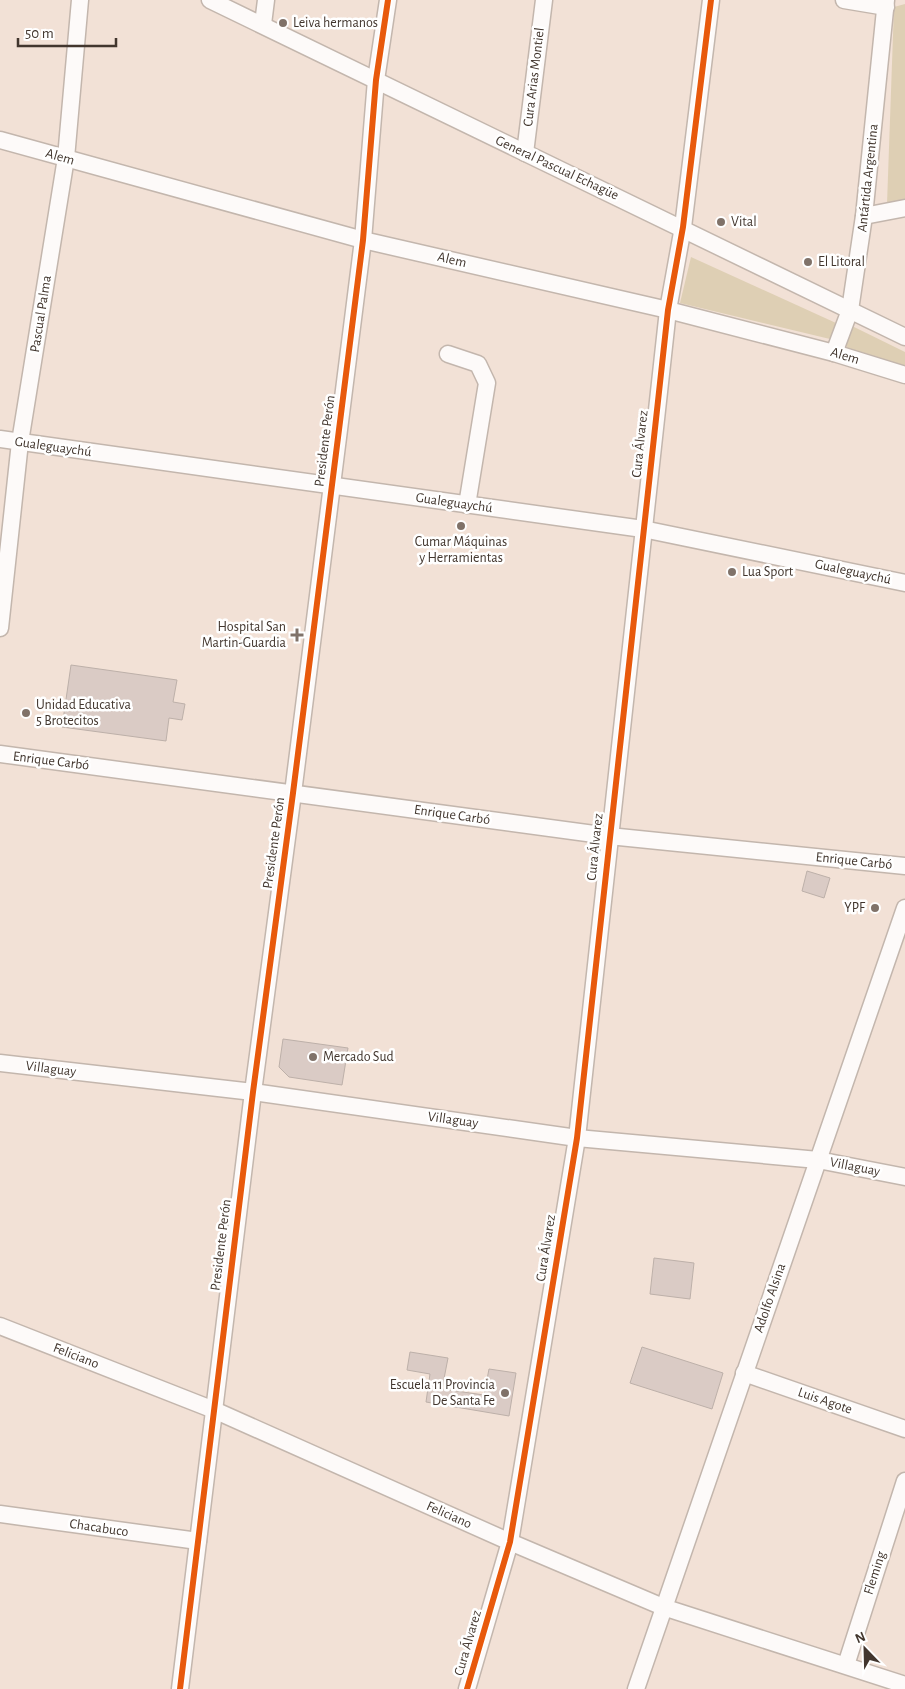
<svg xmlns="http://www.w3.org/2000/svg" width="905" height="1689" viewBox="0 0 905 1689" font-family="'Alegreya Sans',sans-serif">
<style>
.green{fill:#decfb4}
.building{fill:#dacbc5;stroke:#bdb0a9}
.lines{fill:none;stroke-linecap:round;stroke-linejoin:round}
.minor-casing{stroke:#c3b6ad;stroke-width:19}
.minor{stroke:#fdfaf9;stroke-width:16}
.cycleway-casing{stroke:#fff;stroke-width:9}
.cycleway{stroke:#e8590c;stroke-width:6}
.poi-dot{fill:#807269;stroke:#fff;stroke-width:2}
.labels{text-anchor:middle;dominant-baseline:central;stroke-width:5;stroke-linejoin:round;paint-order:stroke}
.poi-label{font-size:14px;fill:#42362e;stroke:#fff;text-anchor:start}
.street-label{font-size:14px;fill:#42362e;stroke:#fff}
</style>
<rect width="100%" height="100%" fill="#f2e1d6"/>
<g class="green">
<path d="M905 4V200L887 204 894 7Z"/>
<path d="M691 257 836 323 830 339 680 303Z"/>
<path d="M850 325 905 352V372L845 356Z"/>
</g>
<g class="building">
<path d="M71 665 177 680 173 702 185 704 182 720 169 718 166 741 62 727Z"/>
<path d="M807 871 830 878 824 898 802 891Z"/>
<path d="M283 1039 348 1048 342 1085 289 1077 279 1067Z"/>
<path d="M654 1258 694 1263 690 1299 650 1294Z"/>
<path d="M642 1347 723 1373 712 1409 630 1383Z"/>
<path d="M410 1352 448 1358 442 1389 484 1395 489 1369 516 1373 509 1416 426 1402 430 1374 407 1370Z"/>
</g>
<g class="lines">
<g class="minor-casing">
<g id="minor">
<path d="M210 0 905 337"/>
<path d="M844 0 886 7"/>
<path d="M263 24 266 0"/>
<path d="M0 140 363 240 668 310 834 353 905 375"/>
<path d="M525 153 544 0"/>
<path d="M864 216 905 208"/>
<path d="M834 353 850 310 864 216 886 0"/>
<path d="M448 354 478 364 487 383 467 505"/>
<path d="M0 439 643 529 905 583"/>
<path d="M0 628 20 442 66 158 80 0"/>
<path d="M0 754 609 836 905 866"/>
<path d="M0 1063 253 1092 577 1138 818 1160 905 1177"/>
<path d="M0 1326 214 1410 510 1542 663 1607 905 1685"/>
<path d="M744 1373 905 1429"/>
<path d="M0 1514 198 1541"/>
<path d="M846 1665 905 1481"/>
<path d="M180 1689 253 1092 293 793 363 240 376 80 388 0"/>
<path d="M467 1689 510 1542 577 1138 668 310 683 227 711 0"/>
<path d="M636 1689 905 908"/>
</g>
</g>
<use href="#minor" class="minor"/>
<g class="cycleway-casing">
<g id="cycleway">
<path d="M180 1689 253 1092 293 793 363 240 376 80 388 0"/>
<path d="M467 1689 510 1542 577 1138 668 310 683 227 711 0"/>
</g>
</g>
<use href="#cycleway" class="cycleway"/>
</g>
<g class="poi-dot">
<circle cx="283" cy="23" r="5"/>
<circle cx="721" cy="222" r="5"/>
<circle cx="808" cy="262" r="5"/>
<circle cx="461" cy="526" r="5"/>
<circle cx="732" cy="572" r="5"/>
<path d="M294.5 627.5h5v5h5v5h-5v5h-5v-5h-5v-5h5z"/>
<circle cx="26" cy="713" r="5"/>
<circle cx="875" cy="908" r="5"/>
<circle cx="313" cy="1057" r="5"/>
<circle cx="505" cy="1393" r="5"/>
</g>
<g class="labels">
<g class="poi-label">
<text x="293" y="23">Leiva hermanos</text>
<text x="731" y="222">Vital</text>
<text x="818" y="262">El Litoral</text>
<text x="461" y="542" text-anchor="middle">Cumar Máquinas<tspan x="461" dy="16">y Herramientas</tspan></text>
<text x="742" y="572">Lua Sport</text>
<text x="286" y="627" text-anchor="end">Hospital San<tspan x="286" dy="16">Martin-Guardia</tspan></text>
<text x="36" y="705">Unidad Educativa<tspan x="36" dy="16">5 Brotecitos</tspan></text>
<text x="865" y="908" text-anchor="end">YPF</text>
<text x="323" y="1057">Mercado Sud</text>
<text x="495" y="1385" text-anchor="end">Escuela 11 Provincia<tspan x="495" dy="16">De Santa Fe</tspan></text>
</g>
<g class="street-label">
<text transform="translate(534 77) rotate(-83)">Cura Arias Montiel</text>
<text transform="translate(60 157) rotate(16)">Alem</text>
<text transform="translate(557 168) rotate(25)">General Pascual Echagüe</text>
<text transform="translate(868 178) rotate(-84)">Antártida Argentina</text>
<text transform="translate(452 260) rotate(13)">Alem</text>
<text transform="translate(41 314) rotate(-81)">Pascual Palma</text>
<text transform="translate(845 356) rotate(17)">Alem</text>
<text transform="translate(325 441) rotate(-83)">Presidente Perón</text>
<text transform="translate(640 444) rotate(-84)">Cura Álvarez</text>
<text transform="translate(53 447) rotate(8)">Gualeguaychú</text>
<text transform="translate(454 503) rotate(8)">Gualeguaychú</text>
<text transform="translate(853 572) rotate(12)">Gualeguaychú</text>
<text transform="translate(51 761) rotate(7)">Enrique Carbó</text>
<text transform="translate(452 815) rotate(8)">Enrique Carbó</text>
<text transform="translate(274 843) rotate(-82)">Presidente Perón</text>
<text transform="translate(595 847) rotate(-84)">Cura Álvarez</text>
<text transform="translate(854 861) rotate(6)">Enrique Carbó</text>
<text transform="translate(51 1069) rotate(7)">Villaguay</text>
<text transform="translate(453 1120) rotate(8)">Villaguay</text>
<text transform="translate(855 1167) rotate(11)">Villaguay</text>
<text transform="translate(221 1245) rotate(-83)">Presidente Perón</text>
<text transform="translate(546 1248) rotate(-81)">Cura Álvarez</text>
<text transform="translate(770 1298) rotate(-71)">Adolfo Alsina</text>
<text transform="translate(76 1356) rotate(21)">Feliciano</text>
<text transform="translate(825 1401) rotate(19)">Luis Agote</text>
<text transform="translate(449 1515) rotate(24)">Feliciano</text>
<text transform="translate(99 1528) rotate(8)">Chacabuco</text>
<text transform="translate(875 1573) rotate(-72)">Fleming</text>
<text transform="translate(468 1643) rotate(-74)">Cura Álvarez</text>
</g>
</g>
<g transform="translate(865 1649) rotate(337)" stroke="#ffffff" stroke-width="4" paint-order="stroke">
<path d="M0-4L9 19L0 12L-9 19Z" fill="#42362e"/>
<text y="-8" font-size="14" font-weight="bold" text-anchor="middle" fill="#42362e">N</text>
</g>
<path d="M18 38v8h98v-8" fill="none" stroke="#42362e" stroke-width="2.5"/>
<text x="25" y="38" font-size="15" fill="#42362e" stroke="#ffffff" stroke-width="4" paint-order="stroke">50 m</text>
</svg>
